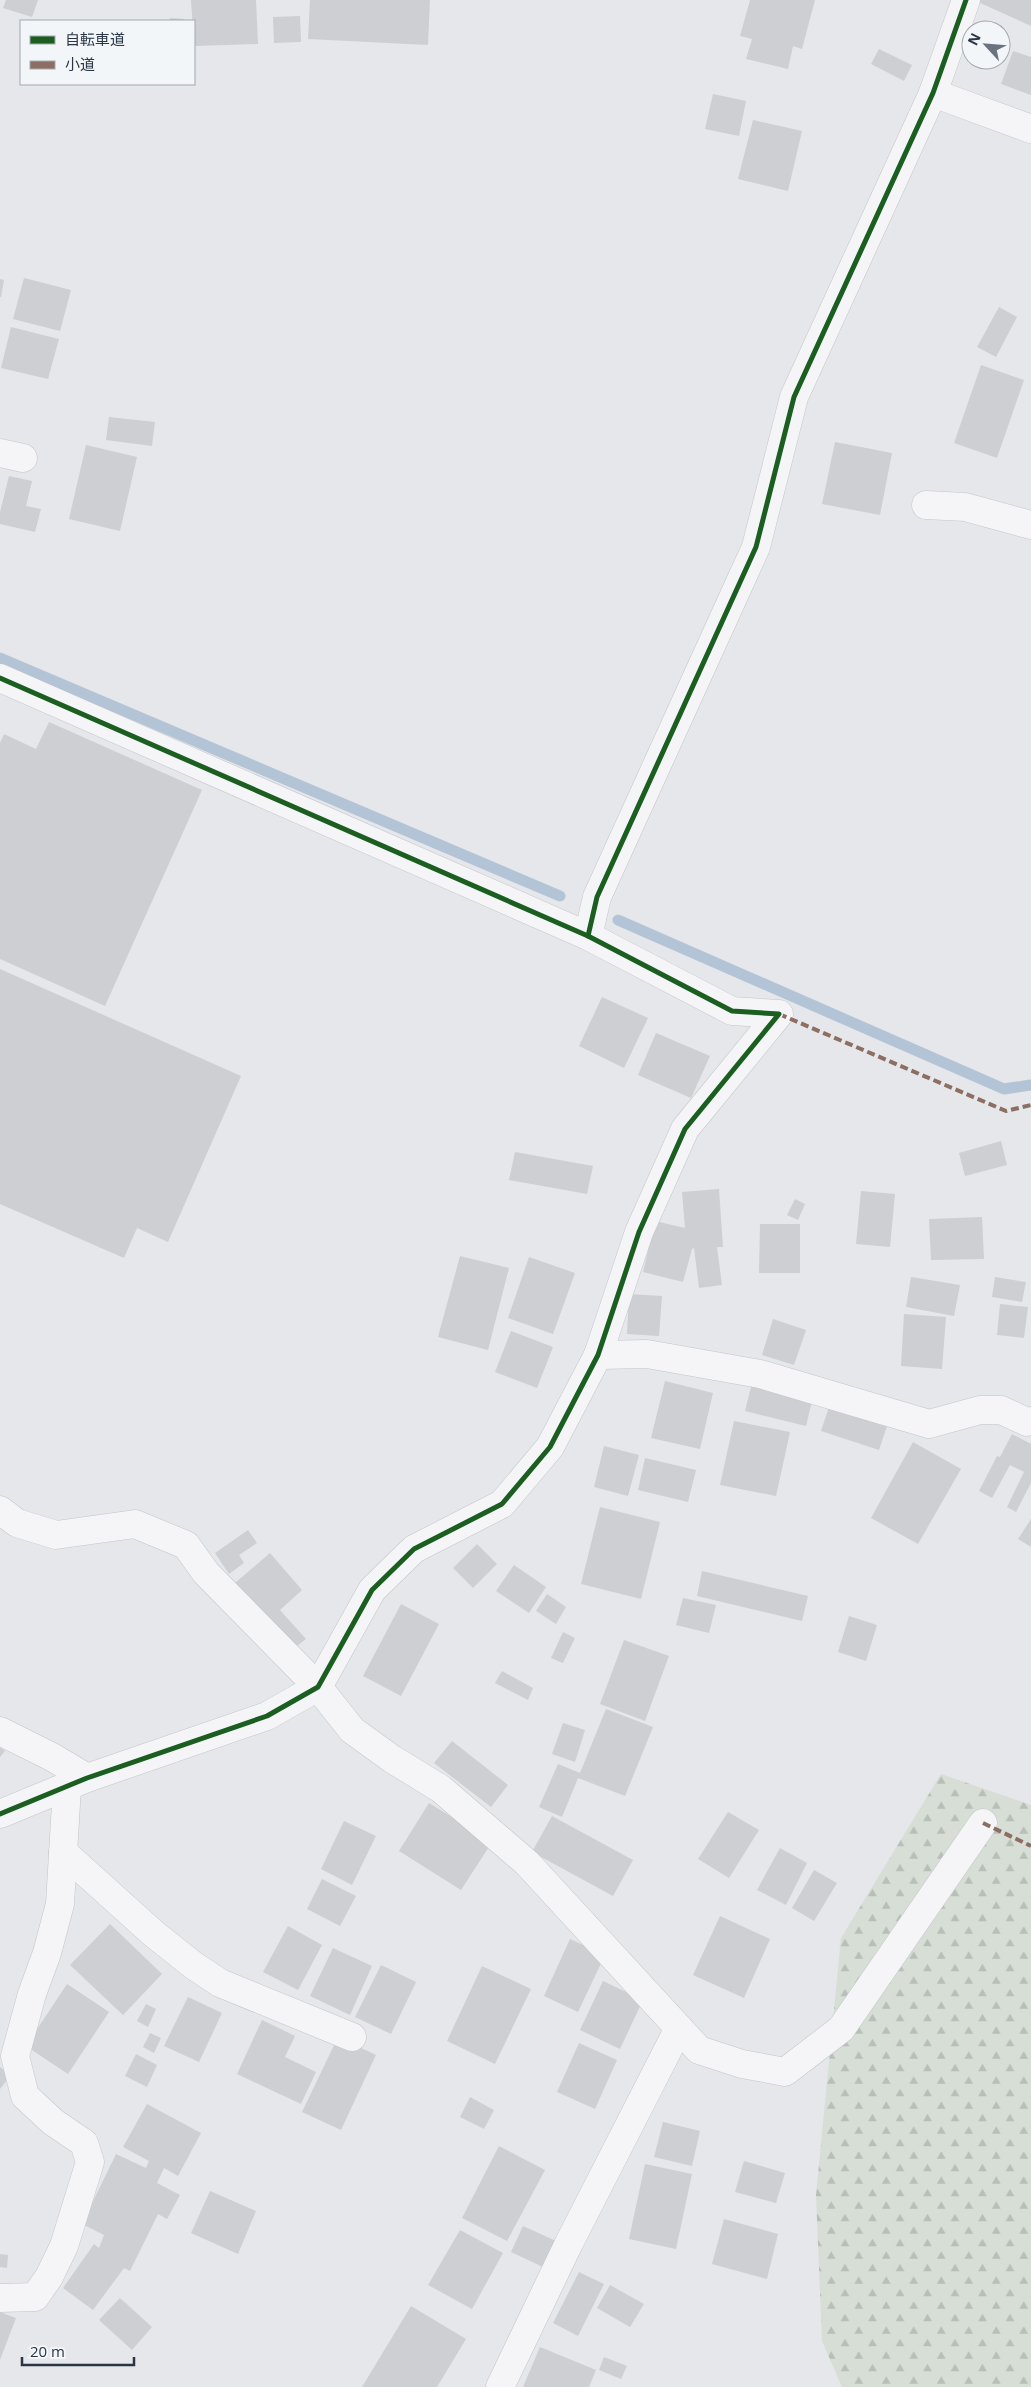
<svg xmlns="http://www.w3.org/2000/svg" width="1031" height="2387" viewBox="0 0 1031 2387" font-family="'Open Sans','Noto Sans JP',sans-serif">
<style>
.forest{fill:url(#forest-firs)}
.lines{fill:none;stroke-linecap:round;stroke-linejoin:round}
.stream{stroke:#b3c4d6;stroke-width:11}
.building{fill:#cdcfd3}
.minor-casing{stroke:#c3c5c8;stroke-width:29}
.minor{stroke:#f5f5f7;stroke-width:28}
.quiet{stroke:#8d6e63;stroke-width:4;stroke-dasharray:8 4;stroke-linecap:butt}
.cycleway-casing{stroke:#f3f6f9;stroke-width:8}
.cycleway{stroke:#1b5e20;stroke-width:5}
</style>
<defs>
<pattern id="forest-firs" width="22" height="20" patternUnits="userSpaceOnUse" patternTransform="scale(1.25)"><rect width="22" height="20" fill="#d6ded5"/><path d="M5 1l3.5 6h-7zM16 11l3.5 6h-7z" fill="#b8bfb8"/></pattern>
</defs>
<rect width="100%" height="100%" fill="#e5e7ea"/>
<path class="forest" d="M941 1774 1031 1805V2387H842L822 2341 816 2195 841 1938Z"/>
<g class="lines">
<g class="stream">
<path d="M0 658 560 896"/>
<path d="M618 920 1004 1089 1031 1085"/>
</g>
</g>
<g class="building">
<path d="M6 0H38L32 17 3 8Z"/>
<path d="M191 0H256L258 44 194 46Z"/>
<path d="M310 0H430L428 45 308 39Z"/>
<path d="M750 0H815L802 49 793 46 788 69 746 59 752 39 740 36Z"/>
<path d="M979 0H1031V26L978 2Z"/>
<path d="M300 16 301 42 274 43 273 17Z"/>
<path d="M170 18 184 19V21H170Z"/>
<path d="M879 49 912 65 904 81 871 64Z"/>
<path d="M1013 51 1031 57V95L1001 84Z"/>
<path d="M713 94 746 101 739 136 705 129Z"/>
<path d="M753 120 802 131 788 191 738 179Z"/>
<path d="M24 278 71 290 60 331 13 319Z"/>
<path d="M0 279 4 280 1 297H0Z"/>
<path d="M999 307 1017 317 996 357 977 347Z"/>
<path d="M11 327 59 339 48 379 1 368Z"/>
<path d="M981 365 1024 380 997 458 954 443Z"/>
<path d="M109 417 155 422 152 446 106 440Z"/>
<path d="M835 442 892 453 880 515 822 504Z"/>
<path d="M86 445 137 457 120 531 69 519Z"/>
<path d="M9 476 32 481 26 506 41 509 35 532 0 524V512Z"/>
<path d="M49 722 202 790 105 1006 0 959V743L4 734 36 749Z"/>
<path d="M0 969 241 1076 168 1242 137 1228 124 1258 0 1204Z"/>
<path d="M602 997 648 1018 624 1068 579 1046Z"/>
<path d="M656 1033 710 1056 691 1098 638 1075Z"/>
<path d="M1001 1141 1007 1165 965 1176 959 1153Z"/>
<path d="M515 1152 593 1166 587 1194 509 1180Z"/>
<path d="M719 1189 723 1247H717L722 1285 699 1288 694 1248 692 1249 683 1282 643 1272 655 1221 685 1228 682 1192Z"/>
<path d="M861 1191 895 1194 890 1247 856 1244Z"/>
<path d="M795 1199 805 1204 798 1220 787 1215Z"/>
<path d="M982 1217 984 1259 931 1260 929 1219Z"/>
<path d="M760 1224H800V1273H759Z"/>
<path d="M460 1256 509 1268 488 1350 438 1337Z"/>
<path d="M529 1257 575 1273 553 1334 508 1318Z"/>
<path d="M911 1277 960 1285 954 1316 906 1307Z"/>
<path d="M995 1277 1026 1282 1022 1302 992 1297Z"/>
<path d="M629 1294 662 1296 659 1336 627 1334Z"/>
<path d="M1000 1304 1028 1307 1024 1338 997 1335Z"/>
<path d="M904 1314 946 1317 942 1369 901 1366Z"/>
<path d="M773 1319 806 1330 794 1365 762 1355Z"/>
<path d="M511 1331 553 1347 537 1388 495 1372Z"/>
<path d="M665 1381 713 1393 700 1449 651 1438Z"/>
<path d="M752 1383 813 1397 806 1426 745 1411Z"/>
<path d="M831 1401 889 1420 879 1450 821 1431Z"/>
<path d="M734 1421 790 1432 776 1496 720 1485Z"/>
<path d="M1012 1434 1031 1444V1483L1016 1512 1007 1507 1024 1472 1010 1465 992 1498 979 1491 997 1456 1000 1457Z"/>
<path d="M913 1442 961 1469 918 1544 871 1518Z"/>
<path d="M604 1446 639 1455 628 1496 594 1487Z"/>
<path d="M645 1458 696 1470 688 1502 638 1490Z"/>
<path d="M600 1507 660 1522 641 1599 581 1584Z"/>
<path d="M1031 1519V1547L1018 1539Z"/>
<path d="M248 1530 257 1543 239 1555 244 1563 229 1574 215 1553Z"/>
<path d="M477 1544 497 1564 473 1588 453 1568Z"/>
<path d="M270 1553 302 1590 280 1610 306 1639 292 1650 235 1583Z"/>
<path d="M514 1565 546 1587 529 1613 496 1591Z"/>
<path d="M702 1571 808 1596 802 1621 697 1596Z"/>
<path d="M547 1594 566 1607 556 1624 536 1611Z"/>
<path d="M683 1598 716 1605 709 1633 676 1625Z"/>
<path d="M401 1604 439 1624 401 1696 363 1676Z"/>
<path d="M849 1616 877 1625 866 1661 838 1652Z"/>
<path d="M563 1632 575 1638 563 1663 551 1658Z"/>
<path d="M624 1640 669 1656 645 1721 600 1704Z"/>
<path d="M502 1671 533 1688 528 1700 495 1683Z"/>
<path d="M606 1709 653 1727 625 1796 578 1778 562 1817 539 1807 558 1764 580 1773Z"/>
<path d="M563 1723 585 1730 575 1762 552 1754Z"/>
<path d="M452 1741 508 1785 491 1807 434 1763Z"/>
<path d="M0 1747 5 1751 0 1757Z"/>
<path d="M429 1803 492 1842 461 1890 399 1851Z"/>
<path d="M728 1812 759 1830 729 1878 698 1859Z"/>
<path d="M552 1816 633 1860 613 1896 532 1852Z"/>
<path d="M344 1821 376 1836 352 1885 321 1869Z"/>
<path d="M780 1848 807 1863 786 1905 757 1890Z"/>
<path d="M814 1870 837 1883 814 1921 792 1908Z"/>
<path d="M322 1879 356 1896 340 1926 307 1909Z"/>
<path d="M720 1916 770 1939 744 1998 693 1975Z"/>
<path d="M110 1924 162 1974 123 2015 70 1965Z"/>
<path d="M288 1926 322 1945 298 1990 263 1972Z"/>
<path d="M570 1939 605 1955 578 2012 544 1996Z"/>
<path d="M333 1948 372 1966 350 2015 310 1996Z"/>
<path d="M381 1965 416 1982 391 2034 355 2017Z"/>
<path d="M482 1966 531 1989 495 2064 447 2041Z"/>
<path d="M603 1981 643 2000 620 2049 580 2030Z"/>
<path d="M67 1984 109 2012 68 2074 26 2046Z"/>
<path d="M188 1997 222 2013 199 2062 164 2046Z"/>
<path d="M146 2004 156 2009 148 2027 137 2021Z"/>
<path d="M262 2020 295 2036 285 2057 316 2072 301 2104 237 2074Z"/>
<path d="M150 2033 161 2038 154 2053 143 2047Z"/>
<path d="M338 2037 376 2055 341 2130 302 2112Z"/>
<path d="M579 2043 617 2060 595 2109 557 2092Z"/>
<path d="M136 2054 157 2065 147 2087 125 2076Z"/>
<path d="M0 2067 11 2075 0 2089Z"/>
<path d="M470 2097 494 2110 484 2129 460 2117Z"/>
<path d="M147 2104 201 2133 178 2176 164 2168 157 2183 180 2195 167 2219 158 2214 130 2271 124 2268 93 2310 63 2288 94 2244 99 2248 104 2235 82 2224 116 2154 146 2168 149 2161 123 2147Z"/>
<path d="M663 2122 700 2131 692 2166 654 2157Z"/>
<path d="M499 2146 545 2170 507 2241 462 2218Z"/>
<path d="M744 2161 785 2173 776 2203 735 2192Z"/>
<path d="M645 2164 692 2174 676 2249 629 2239Z"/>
<path d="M210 2191 256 2211 238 2254 191 2233Z"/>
<path d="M724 2219 778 2234 767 2279 712 2264Z"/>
<path d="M523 2226 556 2241 543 2267 511 2252Z"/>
<path d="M460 2230 503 2253 472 2309 428 2285Z"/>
<path d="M0 2254 8 2255 7 2268 0 2267Z"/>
<path d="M579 2272 604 2284 578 2336 553 2323Z"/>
<path d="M610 2285 644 2304 630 2327 597 2308Z"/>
<path d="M120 2298 152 2327 132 2350 99 2320Z"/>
<path d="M411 2306 466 2339 437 2387H362Z"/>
<path d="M0 2312 16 2318 0 2360Z"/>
<path d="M540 2347 596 2370 589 2387H523Z"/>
<path d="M604 2357 627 2366 621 2379 599 2370Z"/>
</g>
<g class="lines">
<g class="minor-casing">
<g id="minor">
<path d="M933 93 1031 129"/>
<path d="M0 453 23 458"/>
<path d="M926 505 965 507 1031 525"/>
<path d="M0 678 588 936 732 1011 779 1014 685 1129 639 1232 598 1355 550 1447 502 1504 414 1549 372 1590 318 1687 267 1716 87 1778 0 1814"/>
<path d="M588 936 597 897 756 547 794 397 933 93 966 0"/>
<path d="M598 1355 647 1354 760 1374 929 1424 980 1410H1001L1027 1422 1031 1421"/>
<path d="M0 1510 17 1523 56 1535 135 1524 186 1545 206 1573 318 1687 352 1730 392 1759 441 1789 527 1863 699 2050 742 2064 785 2072 841 2029 983 1823"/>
<path d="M0 1731 52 1757 87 1778"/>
<path d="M63 1852 154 1934 193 1965 220 1983 352 2037"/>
<path d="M0 2298 35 2297 49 2277 64 2246 90 2162 84 2143 53 2122 25 2096 15 2056 32 1994 47 1953 60 1904 67 1787"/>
<path d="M500 2387 569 2243 679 2028"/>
</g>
</g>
<use href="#minor" class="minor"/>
<g class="quiet">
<path d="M779 1014 1006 1111 1031 1105"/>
<path d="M983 1823 1031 1846"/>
</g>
<g class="cycleway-casing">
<g id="cycleway">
<path d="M0 678 588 936 732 1011 779 1014 685 1129 639 1232 598 1355 550 1447 502 1504 414 1549 372 1590 318 1687 267 1716 87 1778 0 1814"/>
<path d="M588 936 597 897 756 547 794 397 933 93 966 0"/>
</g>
</g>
<use href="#cycleway" class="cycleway"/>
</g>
<rect x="20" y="20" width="175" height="65" fill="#f3f6f9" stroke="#a3a9b1"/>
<rect x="30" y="36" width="25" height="8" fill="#1b5e20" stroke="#a3a9b1"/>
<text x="65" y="45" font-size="15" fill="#2a3545">自転車道</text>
<rect x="30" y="61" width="25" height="8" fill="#8d6e63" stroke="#a3a9b1"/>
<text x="65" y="70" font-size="15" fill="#2a3545">小道</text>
<g transform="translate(986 45) rotate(296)"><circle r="24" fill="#f3f6f9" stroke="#a3a9b1"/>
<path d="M0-4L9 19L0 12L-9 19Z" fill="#6b737f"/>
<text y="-8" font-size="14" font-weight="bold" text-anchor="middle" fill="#2a3545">N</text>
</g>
<path d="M22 2357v8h112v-8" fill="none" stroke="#2a3545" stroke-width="2.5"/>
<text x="30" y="2357" font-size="15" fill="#2a3545" stroke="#f3f6f9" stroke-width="4" paint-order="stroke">20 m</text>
</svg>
